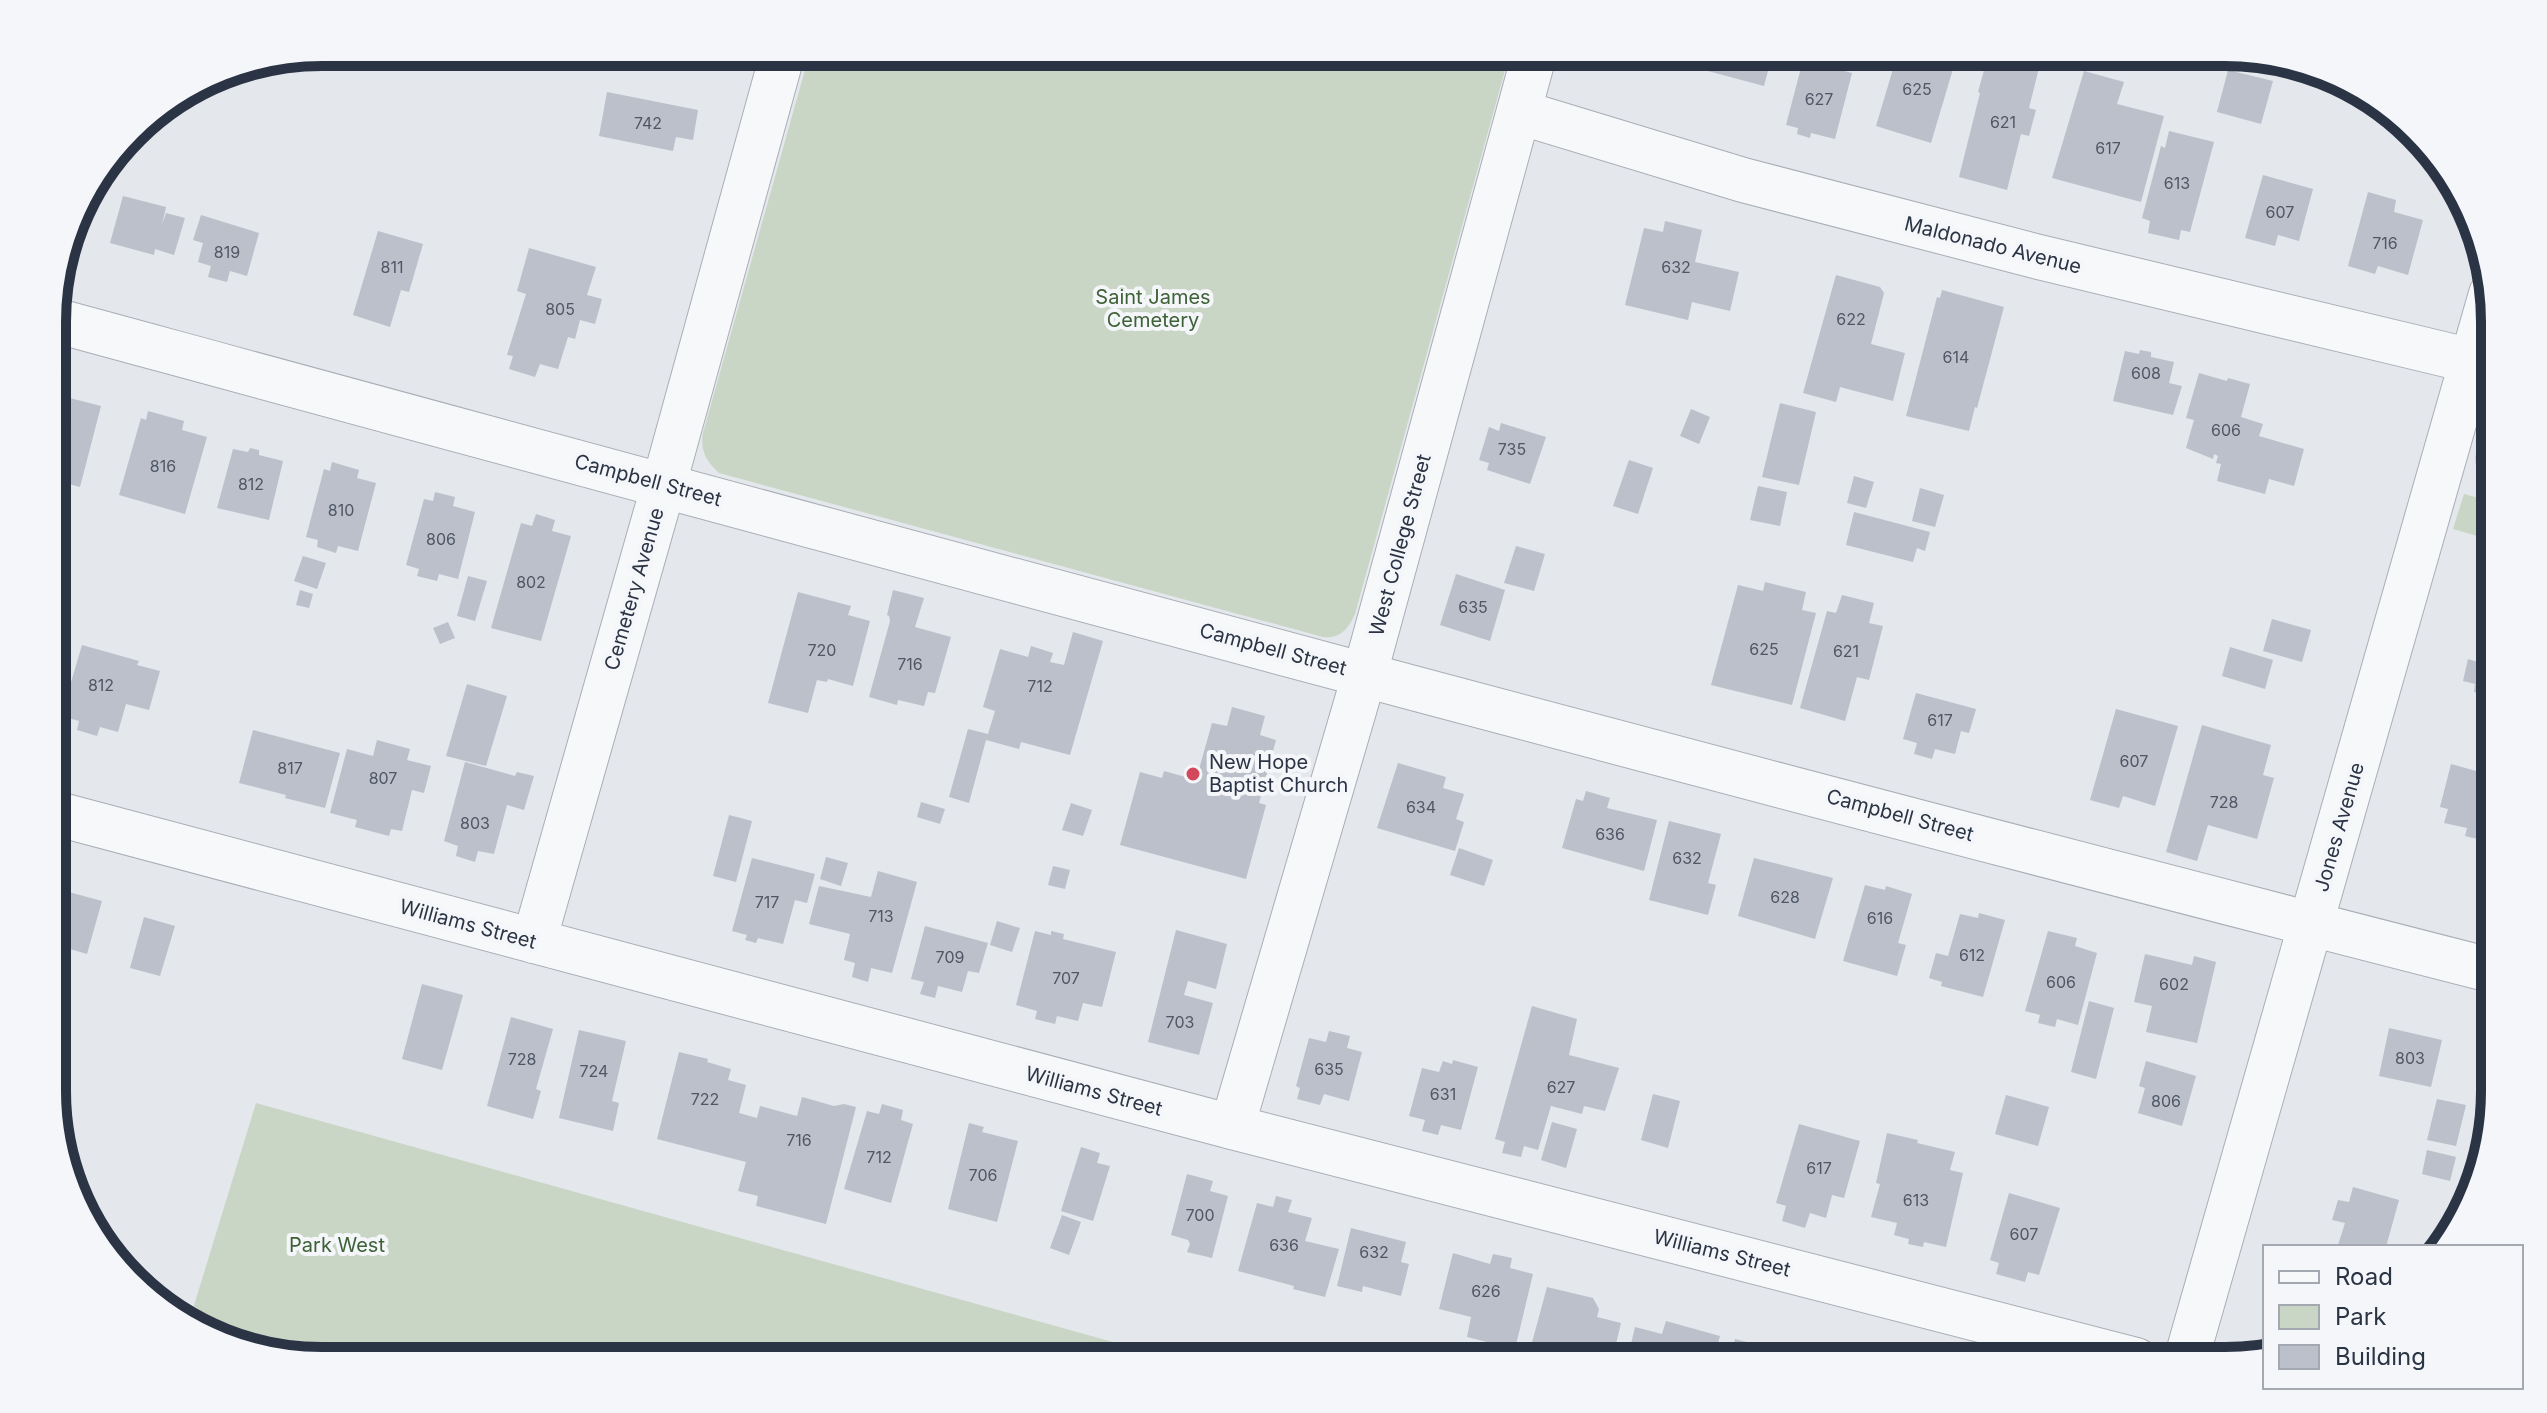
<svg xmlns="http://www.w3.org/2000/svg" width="2547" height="1413" viewBox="0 0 2547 1413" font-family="Inter,sans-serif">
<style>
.green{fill:#c9d6c5}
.building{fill:#bbc0ca}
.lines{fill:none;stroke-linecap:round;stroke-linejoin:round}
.street-casing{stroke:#a9aeb7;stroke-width:46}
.street{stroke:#f7f8fa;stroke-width:44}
.poi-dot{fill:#d1495b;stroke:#f4f6f9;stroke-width:3}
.labels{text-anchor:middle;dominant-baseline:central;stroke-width:8;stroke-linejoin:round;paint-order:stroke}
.number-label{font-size:16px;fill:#4f5766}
.street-label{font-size:20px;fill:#2b3445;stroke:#f4f6f9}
.park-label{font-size:20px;fill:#3f6138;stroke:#f4f6f9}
.poi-label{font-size:20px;fill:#2b3445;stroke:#f4f6f9;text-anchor:start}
.rim{fill:none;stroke:#2b3445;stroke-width:10}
</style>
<rect width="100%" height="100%" fill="#e4e7ec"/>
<g class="green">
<path d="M810 52H1510L1355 614C1348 629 1340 639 1323 637L719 473C706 461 700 450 703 433Z"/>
<path d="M2494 387V477C2481 473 2475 472 2475 457Z"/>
<path d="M2464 494 2494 502V541L2453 529Z"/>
<path d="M256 1103 1181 1361H322L188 1325Z"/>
</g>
<g class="building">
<path d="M1693 52H1773L1764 86 1689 66Z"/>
<path d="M1898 52H1958L1931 143 1876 126Z"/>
<path d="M1989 52H2043L2029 108 2036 110 2029 136 2021 134 2007 190 1959 177 1980 93 1978 92Z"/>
<path d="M1803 60 1852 73 1835 139 1811 133 1810 138 1797 134 1798 128 1786 125Z"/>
<path d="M2228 70 2273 81 2261 124 2217 112Z"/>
<path d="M2084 71 2124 82 2117 104 2164 116 2141 202 2052 178Z"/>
<path d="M607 92 698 110 693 140 676 137 673 151 599 136Z"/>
<path d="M2169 131 2214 142 2190 232 2181 230 2179 240 2148 233 2150 221 2142 218 2161 146 2165 148Z"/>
<path d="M2263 175 2313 189 2299 241 2278 235 2275 246 2245 238Z"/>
<path d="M2368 192 2396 200 2394 212 2423 220 2408 275 2378 266 2375 274 2348 266Z"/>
<path d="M123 196 166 207 162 225 166 213 185 218 174 255 155 249 154 255 110 243Z"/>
<path d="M201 215 259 233 247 276 230 271 227 282 208 277 211 266 198 262 203 243 193 240Z"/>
<path d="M1665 221 1702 230 1695 262 1739 272 1730 311 1692 302 1688 320 1625 305 1644 228 1663 232Z"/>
<path d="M378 231 423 244 409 292 401 290 390 327 353 315Z"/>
<path d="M529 248 596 267 587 295 602 299 595 324 580 320 575 339 568 337 558 369 540 364 535 377 509 369 513 356 507 355 526 294 517 291Z"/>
<path d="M1836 275 1880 287 1884 293 1871 344 1905 353 1893 401 1840 387 1836 402 1803 393Z"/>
<path d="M1942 290 2004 307 1977 408 1975 407 1969 431 1906 416 1937 297 1940 298Z"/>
<path d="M2140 350 2151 352V357L2174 362 2169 383 2182 386 2173 415 2113 401 2125 351 2139 354Z"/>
<path d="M2199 373 2227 381 2228 378 2250 384 2241 417 2263 424 2259 436 2304 449 2294 486 2269 479 2265 494 2217 481 2221 464 2216 463 2218 456 2214 454 2213 459 2186 448 2194 420 2186 418Z"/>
<path d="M54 394 101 406 80 487 54 480Z"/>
<path d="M1780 403 1816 412 1799 485 1762 477Z"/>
<path d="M1691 409 1710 417 1699 444 1680 436Z"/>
<path d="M148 411 184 421 182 430 207 437 185 514 119 495 141 418 146 420Z"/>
<path d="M1501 423 1546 437 1530 484 1487 470 1489 463 1479 460 1489 427 1499 431Z"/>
<path d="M250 448 259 450V455L283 461 269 520 217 508 233 449 248 452Z"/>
<path d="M1629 460 1653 468 1638 514 1613 506Z"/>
<path d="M332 462 359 470 357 478 376 483 358 551 338 546 336 553 317 547 318 540 306 537 324 469 330 471Z"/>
<path d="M1854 476 1874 482 1866 508 1847 503Z"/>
<path d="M1758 486 1787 492 1780 526 1750 520Z"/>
<path d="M1920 488 1944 495 1935 527 1912 521Z"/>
<path d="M435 492 455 497 453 506 475 512 458 579 439 574 437 581 417 576 419 569 406 565 424 499 433 501Z"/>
<path d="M1854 512 1930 532 1925 551 1917 548 1913 562 1846 545Z"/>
<path d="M536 514 555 520 552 531 571 536 541 641 491 628 521 523 532 526Z"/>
<path d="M1516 546 1545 554 1534 591 1504 583Z"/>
<path d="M303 556 326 563 317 589 294 581Z"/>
<path d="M1456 574 1505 590 1490 641 1440 625Z"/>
<path d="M468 576 487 581 475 621 457 616Z"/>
<path d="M1765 582 1806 592 1802 610 1816 613 1792 705 1711 685 1738 585 1763 591Z"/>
<path d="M300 590 313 594 309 608 296 605Z"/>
<path d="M893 590 924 598 915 627 951 637 935 693 928 692 924 706 898 700 897 705 869 697 890 621 889 616 887 615Z"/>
<path d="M798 592 851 606 848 615 870 621 853 686 828 679 827 682 817 680 808 713 768 703Z"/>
<path d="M1842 595 1874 603 1869 623 1883 626 1869 680 1857 677 1845 721 1800 708 1827 611 1836 613Z"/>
<path d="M2272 619 2311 630 2302 662 2263 651Z"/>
<path d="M448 622 455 638 440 644 433 628Z"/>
<path d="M1073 632 1103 641 1070 755 1021 742 1019 749 986 740 969 803 949 797 968 729 988 734 995 711 983 707 1000 649 1028 657 1031 646 1053 653 1050 662 1064 665Z"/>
<path d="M2486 643 2494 645V697L2474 692 2475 684 2463 681 2468 659 2481 663Z"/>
<path d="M82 645 139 661 137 665 160 671 149 710 126 704 118 732 100 727 97 736 77 730 79 721 61 716Z"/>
<path d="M2230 647 2273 660 2265 689 2222 676Z"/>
<path d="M467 684 507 696 486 766 446 756Z"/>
<path d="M1916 693 1976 709 1969 733 1961 731 1955 754 1935 749 1932 759 1914 754 1917 743 1903 739Z"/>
<path d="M1232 707 1265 716 1260 735 1276 740 1259 803 1266 805 1246 879 1120 845 1140 772 1162 778 1164 771 1196 780 1212 723 1227 726Z"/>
<path d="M2116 709 2178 726 2155 806 2123 796 2119 808 2090 800Z"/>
<path d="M2202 725 2271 745 2263 775 2274 778 2257 839 2208 825 2197 861 2166 852Z"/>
<path d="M253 730 340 753 325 808 285 798 286 795 239 783Z"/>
<path d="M377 740 410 749 407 760 431 766 424 793 412 790 402 831 391 829 389 836 355 827 357 820 330 813 347 749 373 756Z"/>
<path d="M465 762 515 776 517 772 534 776 524 810 507 805 494 854 478 851 475 862 456 856 458 846 444 841Z"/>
<path d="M1398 763 1446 777 1443 788 1464 794 1456 819 1464 822 1455 851 1377 828Z"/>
<path d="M2451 764 2494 776V843L2465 836 2467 828 2444 823 2448 809 2440 807Z"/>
<path d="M1586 791 1610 798 1607 808 1657 820 1644 871 1562 848 1576 799 1583 801Z"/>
<path d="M921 802 945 809 940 824 917 817Z"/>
<path d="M1071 803 1092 810 1083 836 1062 830Z"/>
<path d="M729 815 752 821 736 882 713 876Z"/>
<path d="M1669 821 1721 834 1708 883 1716 885 1708 915 1649 900Z"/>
<path d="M1459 848 1493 860 1484 886 1450 875Z"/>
<path d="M826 857 848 863 841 886 820 879Z"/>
<path d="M752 858 815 874 807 903 795 900 783 944 758 938 756 943 745 940 747 935 732 931Z"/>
<path d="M1754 858 1833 878 1815 939 1738 916Z"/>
<path d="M1053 866 1070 870 1065 889 1048 885Z"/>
<path d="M878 871 917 882 892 973 871 968 868 982 852 977 855 963 844 960 850 934 809 924 819 886 871 897Z"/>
<path d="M1865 885 1885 890 1886 886 1912 894 1898 943 1906 945 1897 976 1843 961Z"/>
<path d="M54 888 102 901 87 954 70 949 67 961 54 958Z"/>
<path d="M1979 913 2005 920 1983 997 1941 986 1942 982 1929 978 1936 953 1948 956 1960 914 1978 918Z"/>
<path d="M144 917 175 926 160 976 130 968Z"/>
<path d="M997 921 1020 928 1012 952 990 945Z"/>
<path d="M925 926 988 943 979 973 968 971 962 992 938 986 935 998 920 994 924 982 911 979Z"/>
<path d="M1176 930 1227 944 1216 989 1188 981 1184 995 1213 1003 1199 1055 1148 1042Z"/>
<path d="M1035 931 1051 935V931L1064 934 1063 939 1116 952 1102 1007 1083 1003 1078 1021 1057 1016 1055 1024 1035 1019 1037 1011 1016 1005Z"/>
<path d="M2048 931 2077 938 2075 946 2097 953 2078 1025 2057 1019 2055 1027 2038 1023 2040 1015 2025 1011Z"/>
<path d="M2145 954 2192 965 2194 956 2216 962 2197 1043 2146 1032 2152 1006 2134 1002Z"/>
<path d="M422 984 463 995 442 1070 402 1059Z"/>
<path d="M2089 1001 2114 1008 2096 1079 2071 1072Z"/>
<path d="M1532 1006 1577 1019 1569 1055 1619 1068 1605 1111 1584 1106 1582 1114 1551 1106 1538 1150 1524 1146 1521 1157 1502 1153 1505 1142 1495 1139Z"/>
<path d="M511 1017 553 1029 536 1089 541 1091 533 1119 487 1106Z"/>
<path d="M2389 1028 2442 1040 2431 1087 2379 1076Z"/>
<path d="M579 1030 626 1041 612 1101 619 1103 613 1131 559 1118Z"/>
<path d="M1329 1031 1350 1036 1347 1048 1362 1052 1349 1101 1324 1094 1320 1105 1297 1099 1300 1088 1296 1086 1309 1038 1326 1042Z"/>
<path d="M679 1052 708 1059 707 1062 731 1069 728 1080 746 1085 739 1113 757 1118 760 1106 797 1116 802 1097 834 1106 844 1104 856 1107 826 1224 756 1206 758 1196 738 1191 746 1162 657 1139Z"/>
<path d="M1453 1060 1478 1067 1461 1130 1441 1125 1438 1135 1422 1131 1425 1120 1409 1116 1422 1068 1439 1072 1443 1061 1452 1064Z"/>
<path d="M2146 1061 2196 1076 2182 1126 2138 1113 2145 1088 2139 1086Z"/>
<path d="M1653 1094 1680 1101 1668 1148 1641 1140Z"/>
<path d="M2006 1095 2049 1107 2038 1146 1995 1134Z"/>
<path d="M2437 1099 2466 1105 2456 1146 2427 1140Z"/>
<path d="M882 1104 903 1110 901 1120 913 1124 891 1203 844 1189 867 1111 879 1114Z"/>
<path d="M1552 1122 1577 1129 1566 1168 1541 1160Z"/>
<path d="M969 1123 984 1127 982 1132 1018 1141 997 1222 948 1209Z"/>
<path d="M1799 1124 1860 1141 1844 1198 1832 1195 1826 1218 1810 1213 1805 1228 1782 1221 1786 1206 1776 1203Z"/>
<path d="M1887 1133 1918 1140 1917 1143 1955 1152 1950 1170 1963 1173 1946 1247 1924 1242 1923 1247 1908 1244 1909 1239 1894 1235 1897 1223 1871 1217 1880 1184 1876 1183Z"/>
<path d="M1081 1147 1100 1153 1097 1163 1110 1166 1093 1221 1061 1211Z"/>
<path d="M2427 1150 2456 1157 2450 1181 2422 1174Z"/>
<path d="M1187 1174 1213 1181 1210 1191 1228 1196 1212 1258 1187 1252 1190 1244 1188 1240 1171 1235Z"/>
<path d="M2353 1187 2399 1200 2386 1247 2338 1245 2345 1223 2332 1220 2338 1200 2349 1202Z"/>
<path d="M2009 1193 2060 1208 2039 1275 2028 1272 2025 1282 1996 1274 1999 1263 1990 1260Z"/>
<path d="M1276 1196 1292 1200 1288 1212 1312 1218 1305 1241 1339 1249 1325 1297 1293 1289 1294 1286 1238 1271 1257 1203 1273 1207Z"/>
<path d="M1062 1215 1081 1222 1069 1255 1050 1248Z"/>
<path d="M1351 1228 1406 1242 1401 1262 1409 1264 1401 1296 1363 1286 1362 1292 1337 1286Z"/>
<path d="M1453 1253 1490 1264 1493 1254 1512 1258 1510 1268 1533 1274 1515 1349 1467 1337 1471 1317 1439 1309Z"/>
<path d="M1547 1287 1593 1298 1599 1309 1597 1317 1621 1323 1612 1361H1527Z"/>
<path d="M1666 1321 1720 1336 1713 1361H1627L1635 1327 1662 1334Z"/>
<path d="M1735 1339 1779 1350 1776 1361H1729Z"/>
</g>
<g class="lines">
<g class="street-casing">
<g id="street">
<path d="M1519 112 1743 180 2035 256 2472 361"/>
<path d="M54 320C866 541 1679 763 2494 971"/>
<path d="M54 813 1232 1127 2136 1360"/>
<path d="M534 941 664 484 783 52"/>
<path d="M1232 1127 1365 673 1535 52"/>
<path d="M2186 1360 2491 294"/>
</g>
</g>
<use href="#street" class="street"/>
</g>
<circle class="poi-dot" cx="1193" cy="774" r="8"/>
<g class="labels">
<g class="number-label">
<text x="1917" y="89">625</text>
<text x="1819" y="99">627</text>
<text x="2003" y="122">621</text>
<text x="648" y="123">742</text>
<text x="2108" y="148">617</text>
<text x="2177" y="183">613</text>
<text x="2280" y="212">607</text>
<text x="2385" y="243">716</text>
<text x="227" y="252">819</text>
<text x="392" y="267">811</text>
<text x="1676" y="267">632</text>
<text x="560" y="309">805</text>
<text x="1851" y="319">622</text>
<text x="1956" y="357">614</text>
<text x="2146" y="373">608</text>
<text x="2226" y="430">606</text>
<text x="1512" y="449">735</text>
<text x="163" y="466">816</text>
<text x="251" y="484">812</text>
<text x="341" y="510">810</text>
<text x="441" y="539">806</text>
<text x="531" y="582">802</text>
<text x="1473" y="607">635</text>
<text x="1764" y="649">625</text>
<text x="822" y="650">720</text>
<text x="1846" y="651">621</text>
<text x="910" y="664">716</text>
<text x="101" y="685">812</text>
<text x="1040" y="686">712</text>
<text x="1940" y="720">617</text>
<text x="2134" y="761">607</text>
<text x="290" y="768">817</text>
<text x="383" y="778">807</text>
<text x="2224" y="802">728</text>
<text x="1421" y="807">634</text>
<text x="475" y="823">803</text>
<text x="1610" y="834">636</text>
<text x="1687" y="858">632</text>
<text x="1785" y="897">628</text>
<text x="767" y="902">717</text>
<text x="881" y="916">713</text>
<text x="1880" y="918">616</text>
<text x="1972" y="955">612</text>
<text x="950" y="957">709</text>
<text x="1066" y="978">707</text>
<text x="2061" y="982">606</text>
<text x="2174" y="984">602</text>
<text x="1180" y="1022">703</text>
<text x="2410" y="1058">803</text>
<text x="522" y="1059">728</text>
<text x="1329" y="1069">635</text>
<text x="594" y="1071">724</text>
<text x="1561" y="1087">627</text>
<text x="1443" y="1094">631</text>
<text x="705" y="1099">722</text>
<text x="2166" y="1101">806</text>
<text x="799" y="1140">716</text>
<text x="879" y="1157">712</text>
<text x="1819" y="1168">617</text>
<text x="983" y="1175">706</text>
<text x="1916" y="1200">613</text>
<text x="1200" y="1215">700</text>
<text x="2024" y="1234">607</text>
<text x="1284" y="1245">636</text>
<text x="1374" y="1252">632</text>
<text x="1486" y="1291">626</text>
</g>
<g class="street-label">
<text transform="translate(1993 245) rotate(14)">Maldonado Avenue</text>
<text transform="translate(648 480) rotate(15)">Campbell Street</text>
<text transform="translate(1400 545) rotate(-75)">West College Street</text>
<text transform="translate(634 589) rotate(-74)">Cemetery Avenue</text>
<text transform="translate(1273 649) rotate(15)">Campbell Street</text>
<text transform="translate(1900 815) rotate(15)">Campbell Street</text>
<text transform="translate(2339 827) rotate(-74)">Jones Avenue</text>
<text transform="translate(468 924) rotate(15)">Williams Street</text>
<text transform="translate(1094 1091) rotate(15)">Williams Street</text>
<text transform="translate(1722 1253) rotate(14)">Williams Street</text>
</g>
<g class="park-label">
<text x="1153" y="297">Saint James<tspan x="1153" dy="23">Cemetery</tspan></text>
<text x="337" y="1245">Park West</text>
</g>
<g class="poi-label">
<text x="1209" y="762">New Hope<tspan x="1209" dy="23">Baptist Church</tspan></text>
</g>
</g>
<path d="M0 0H2547V1413H0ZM322 66H2225A256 256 0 0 1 2481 322V1091A256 256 0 0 1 2225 1347H322A256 256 0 0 1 66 1091V322A256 256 0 0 1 322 66Z" fill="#f4f6f9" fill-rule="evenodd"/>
<path class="rim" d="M322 66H2225A256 256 0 0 1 2481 322V1091A256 256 0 0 1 2225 1347H322A256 256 0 0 1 66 1091V322A256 256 0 0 1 322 66Z"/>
<rect x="2263" y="1245" width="260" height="144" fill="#f4f6f9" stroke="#a4a8b1" stroke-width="2"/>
<rect x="2279" y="1271" width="40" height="12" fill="#f7f8fa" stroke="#a4a8b1" stroke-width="2"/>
<text x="2335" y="1285" font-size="24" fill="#2b3445">Road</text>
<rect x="2279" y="1305" width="40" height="24" fill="#c9d6c5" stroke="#a4a8b1" stroke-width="2"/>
<text x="2335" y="1325" font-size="24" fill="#2b3445">Park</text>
<rect x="2279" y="1345" width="40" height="24" fill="#bbc0ca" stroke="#a4a8b1" stroke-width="2"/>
<text x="2335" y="1365" font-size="24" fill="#2b3445">Building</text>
</svg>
